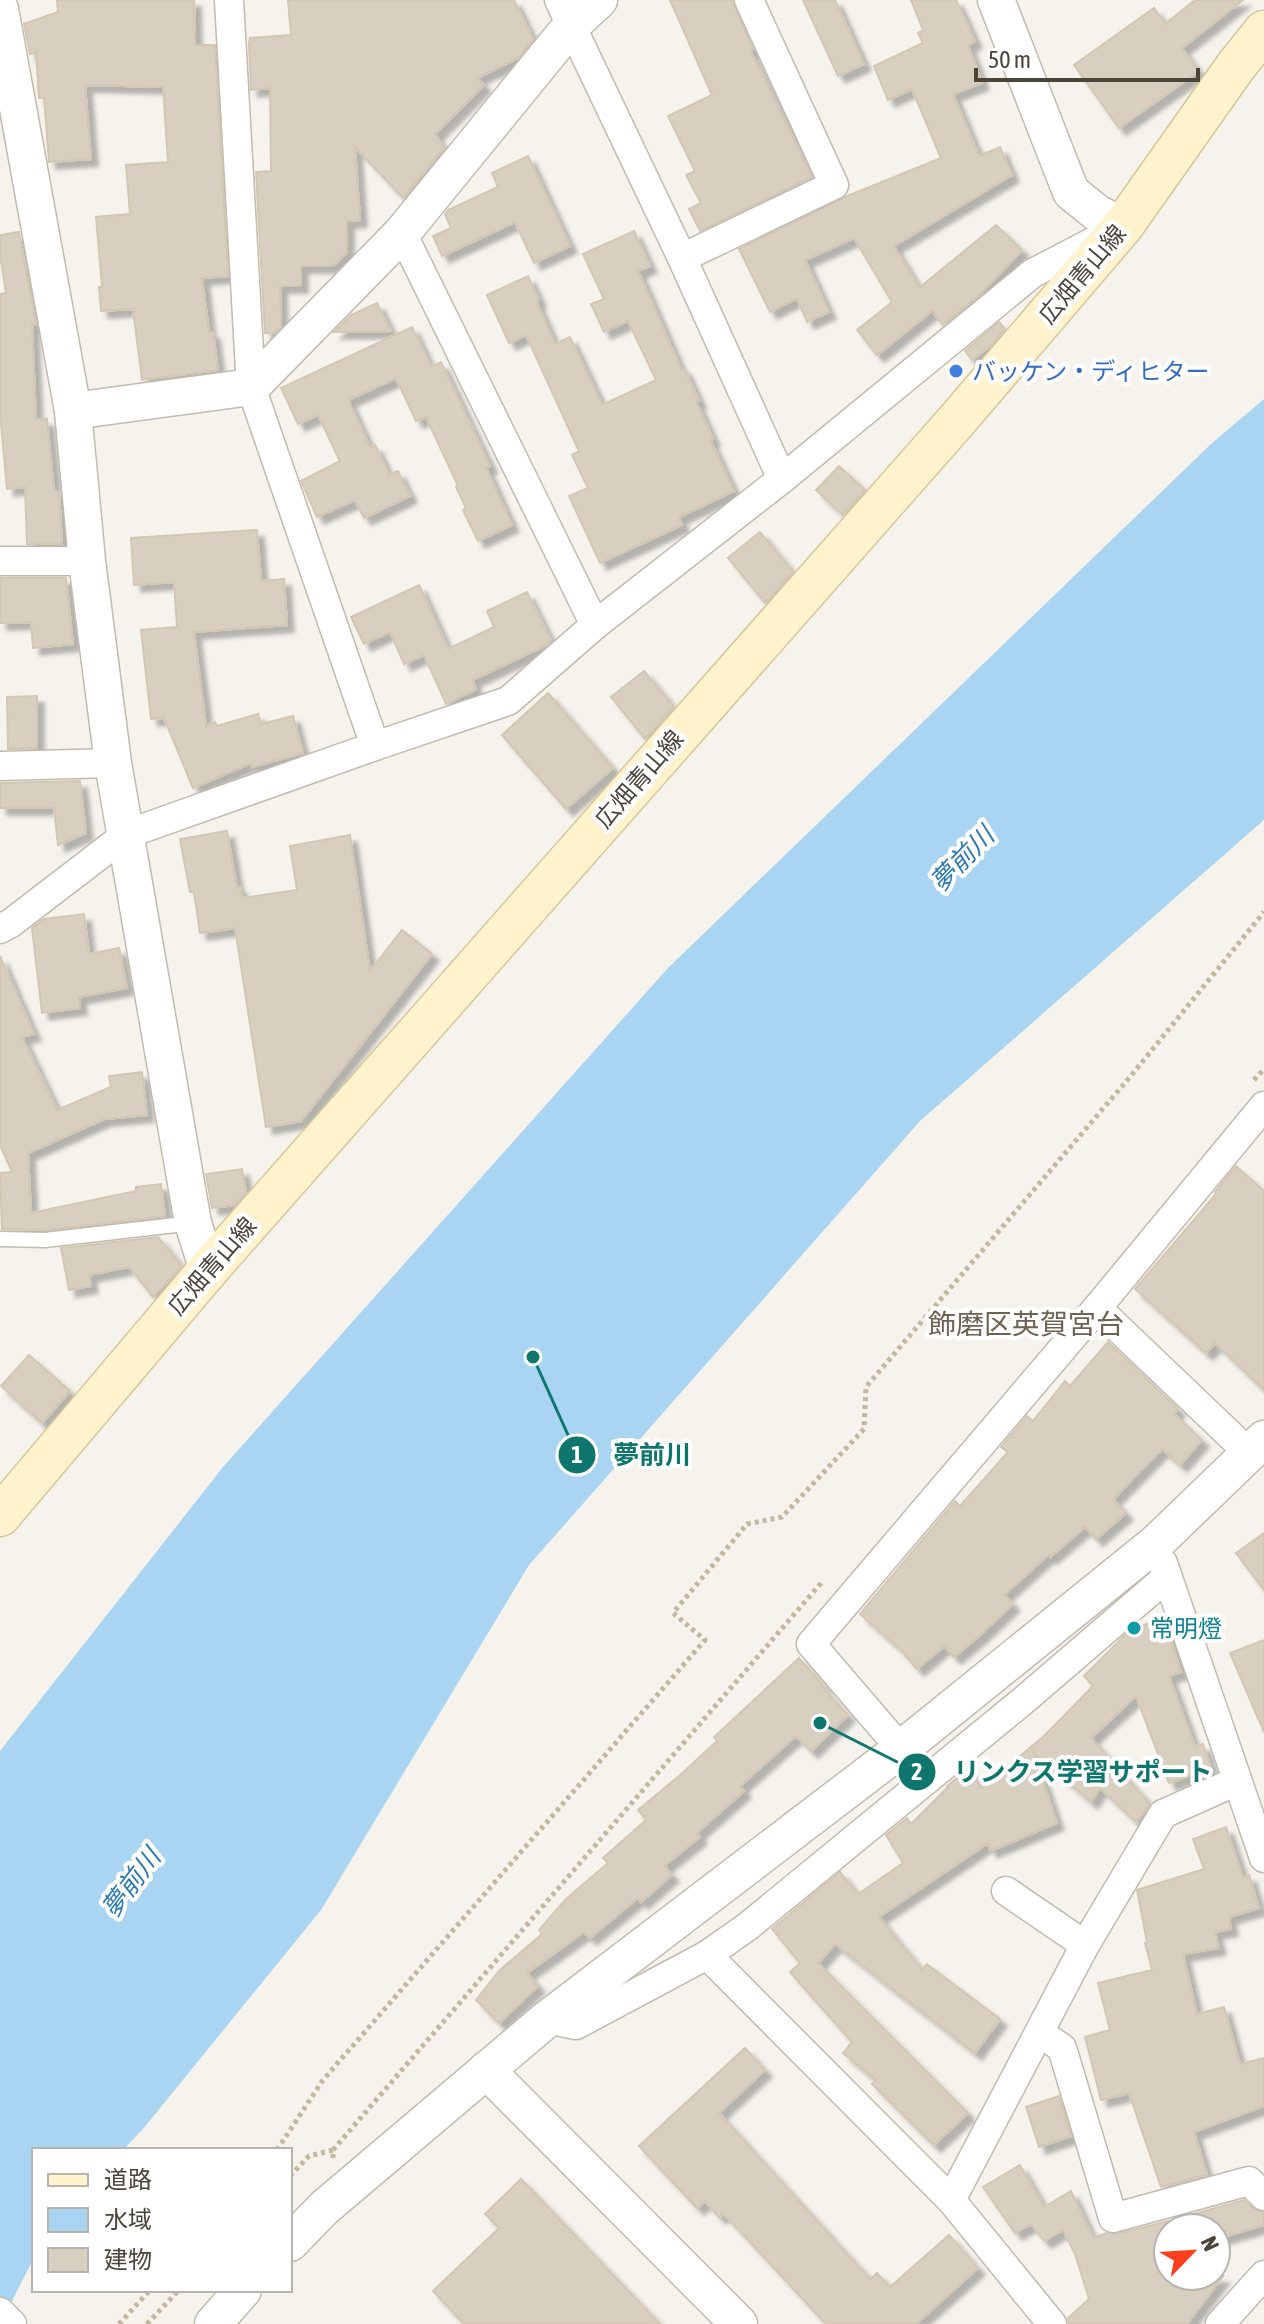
<svg xmlns="http://www.w3.org/2000/svg" width="1264" height="2324" viewBox="0 0 1264 2324" font-family="'Asap Condensed','Noto Sans JP',sans-serif">
<style>
.water{fill:#a9d4f2}
.building{fill:#d8cfc1;stroke:#d3c7b4;stroke-width:2;filter:url(#shadow)}
.lines{fill:none;stroke-linecap:round;stroke-linejoin:round}
.service-casing{stroke:#c2bbae;stroke-width:17}
.minor-casing{stroke:#c2bbae;stroke-width:31}
.tertiary-casing{stroke:#c2bbae;stroke-width:39}
.secondary-casing{stroke:#d6c79b;stroke-width:43}
.path{stroke:#c4b79f;stroke-width:5;stroke-dasharray:4 4;stroke-linecap:butt}
.service{stroke:#fff;stroke-width:14}
.minor{stroke:#fff;stroke-width:28}
.tertiary{stroke:#fff;stroke-width:36}
.secondary{stroke:#fff3cd;stroke-width:40}
.shop-dot{fill:#3f7fe0;stroke:#fff;stroke-width:3}
.culture-dot{fill:#0f9aa8;stroke:#fff;stroke-width:3}
.labels{text-anchor:middle;dominant-baseline:central;stroke-width:8;stroke-linejoin:round;paint-order:stroke}
.street-label{font-size:24px;fill:#4b4439;stroke:#fff}
.shop-label{font-size:24px;fill:#366cbe;stroke:#fff;text-anchor:start}
.culture-label{font-size:24px;fill:#0d838f;stroke:#fff;text-anchor:start}
.water-label{font-size:26px;font-style:italic;fill:#2e7ab2;stroke:#fff}
.quarter-label{font-size:28px;fill:#6e6250;stroke:#fff}
.leader{fill:none;stroke:#0f766e;stroke-width:3}
.callout-dot{fill:#0f766e;stroke:#fff;stroke-width:3}
.mark-label{font-size:24px;text-anchor:middle;font-weight:bold;fill:#fff}
.callout-label{font-size:26px;text-anchor:middle;font-weight:bold;fill:#0f766e;stroke:#fff;stroke-width:8;stroke-linejoin:round;paint-order:stroke}
</style>
<defs>
<filter id="shadow"><feDropShadow dx="7" dy="7" stdDeviation="2" flood-color="#0004"/></filter>
</defs>
<rect width="100%" height="100%" fill="#f6f3ec"/>
<path class="water" d="M1264 399V820L920 1121 529 1565 321 1910 143 2129 123 2150H34V2258L0 2324V1751L223 1467 668 968 1211 444Z"/>
<g class="building">
<path d="M57 0H194L195 45H215L228 276 202 278 209 332H213L218 370 142 380 133 309 101 311 99 287H102L96 217 130 214 126 165 168 162 163 87 85 85 91 159 49 162 44 98H39L36 52 30 54 24 24 58 12Z"/>
<path d="M288 0H514L533 39 518 58 477 78 484 85 435 134 444 148 403 198 355 147 360 220 347 221V252L333 266H301V286H280L281 327 275 333H265L256 172 271 171 270 88 251 90 249 44 250 38 291 35Z"/>
<path d="M670 0H732L753 49 750 50 812 177 700 231 689 209 701 203 686 175 695 171 668 116 712 95Z"/>
<path d="M803 0H835L864 64 838 76Z"/>
<path d="M911 0H956L975 41 968 45 982 83 953 94 979 156 1000 147 1012 175 894 246 919 288 996 225 1022 250 978 296 943 325 932 311 877 355 857 330 892 302 854 238 805 260 829 312 807 322 797 298 770 312 739 249 845 197 941 158 912 89 888 100 874 66 923 43 918 33 923 30Z"/>
<path d="M1195 0H1243L1182 48 1199 71 1119 128 1074 65 1154 8 1165 24Z"/>
<path d="M528 156 570 246 534 263 515 222 442 256 433 236 451 228 445 214 448 210 498 187 492 173Z"/>
<path d="M634 231 650 266 638 271 681 369 684 368 699 401 696 402 713 439 710 440 734 491 679 517 682 525 600 563 569 496 588 488 572 455 579 451 526 335 509 343 487 295 528 276 539 300 536 301 555 344 570 337 602 405 656 380 628 321 604 332 591 304 604 299 583 254Z"/>
<path d="M19 232 36 325H32L36 420 47 419 54 491H59L62 544H27L25 487 7 489 0 413V294L6 293 0 255V235Z"/>
<path d="M377 303 391 331 334 332 351 315Z"/>
<path d="M999 322 1005 329 990 346 972 360 965 351Z"/>
<path d="M412 327 431 367 441 362 490 466 486 468 512 525 478 541 463 510 466 508 456 487 458 486 426 417 416 421 396 378 348 400 370 447 375 445 389 475 398 471 410 496 364 518 355 500 317 517 301 481 340 461 318 415 298 424 281 388Z"/>
<path d="M839 466 865 490 843 515 816 490Z"/>
<path d="M257 530 261 581 284 579 287 625 194 632 206 726 215 722 217 726 258 714 261 724 293 716 303 753 252 767 251 763 193 788 164 718 151 719 141 630 177 627 174 582 134 585 131 538Z"/>
<path d="M760 532 793 572 765 603 728 558Z"/>
<path d="M0 578H66L73 644 33 648 31 622 0 623Z"/>
<path d="M419 585 448 649 494 627 487 611 527 592 551 641 545 646 472 680 476 689 446 704 424 655 404 664 390 632 364 644 351 617Z"/>
<path d="M644 671 674 707 645 739 611 697Z"/>
<path d="M548 693 613 768 566 809 502 735Z"/>
<path d="M37 696V748L8 749 7 697Z"/>
<path d="M80 781 86 833 58 845 54 808H0V783Z"/>
<path d="M227 831 237 888 240 887 242 898 297 890 290 846 350 835 370 971 402 930 432 954 301 1121 266 1127 235 928 200 933 194 892H190L180 839Z"/>
<path d="M84 914 89 954 119 948 127 988 79 997 80 1008 42 1013 32 928 44 919Z"/>
<path d="M0 956 34 1034 22 1037 57 1110 111 1087 109 1076 142 1072 147 1115 104 1119 28 1153 31 1213 136 1191V1187L161 1184 165 1216 45 1230 2 1229 0 1173 12 1172 0 1145Z"/>
<path d="M1236 1166 1264 1191V1390L1215 1343 1206 1353 1135 1289 1216 1194 1215 1192Z"/>
<path d="M242 1169 246 1192 235 1205 212 1208 206 1174Z"/>
<path d="M158 1237 182 1266 153 1297 129 1267 89 1275 91 1286 69 1290 61 1248Z"/>
<path d="M1108 1342 1178 1409 1174 1414 1202 1440 1180 1465 1162 1449 1113 1499 1126 1513 1096 1539 1085 1527 1050 1557 1049 1554 1004 1595 1013 1604 978 1637 954 1657 944 1646 917 1669 902 1651 860 1614 955 1501 960 1506 1008 1452 1001 1447 1027 1416 1033 1421 1065 1381 1070 1386Z"/>
<path d="M29 1355 70 1391 42 1423 1 1386Z"/>
<path d="M1264 1533V1590L1236 1553Z"/>
<path d="M1163 1617 1181 1672 1169 1676 1195 1747 1203 1744 1211 1768 1169 1783 1136 1696 1091 1738 1150 1804 1136 1822 1100 1788 1091 1802 1033 1752 1057 1823 990 1851 988 1843 879 1917 922 1970 927 1964 1000 2019 975 2053 835 1944 818 1963 968 2113 934 2145 872 2084 876 2080 843 2053 852 2042 790 1972 800 1963 772 1929 840 1872 858 1894 903 1863 886 1835 907 1818 911 1824 948 1787 947 1786 968 1769 981 1788 1043 1737 1093 1686 1084 1676 1125 1635 1132 1630Z"/>
<path d="M1264 1640V1732L1230 1653Z"/>
<path d="M799 1658 824 1686 822 1687 848 1715 811 1751 796 1736 740 1786 744 1791 697 1833 700 1837 664 1866 672 1875 641 1902 638 1898 590 1938 584 1932 527 1973 538 1986 499 2023 476 2000 500 1970 542 1934 539 1930 565 1900 608 1863 603 1858 646 1820 638 1810 679 1776 717 1741 714 1737Z"/>
<path d="M1226 1827 1243 1878 1249 1875 1259 1908 1229 1917 1231 1929 1215 1932 1219 1948 1183 1954 1197 2014 1224 2007 1240 2064 1264 2058V2106L1194 2132 1207 2175 1161 2187 1129 2093 1101 2100 1085 2037 1110 2030 1098 1983 1152 1970 1145 1943 1147 1942 1137 1890 1204 1869 1193 1839Z"/>
<path d="M745 2048 765 2070 719 2113 870 2279 877 2273 890 2287 949 2235 978 2268 916 2324H826L723 2213 719 2217 705 2201 697 2208 639 2146Z"/>
<path d="M1059 2096 1071 2136 1039 2147 1026 2107Z"/>
<path d="M1020 2165 1044 2207 1071 2191 1093 2238 1107 2233 1117 2234 1168 2221V2276H1223L1187 2324H1069L1068 2318 1089 2299 1075 2254 1063 2230 1044 2241 1031 2224 1015 2233 983 2187Z"/>
<path d="M521 2179 660 2324H464L433 2291 499 2228 485 2214Z"/>
<path d="M1244 2200 1253 2208 1264 2213V2225L1216 2239V2228H1174L1172 2220Z"/>
</g>
<g class="lines">
<g class="service-casing">
<path id="service" d="M0 1239 45 1240 193 1223"/>
</g>
<g class="minor-casing">
<g id="minor">
<path d="M229 0 251 387 375 746"/>
<path d="M559 0 682 258 782 479"/>
<path d="M402 233 595 625"/>
<path d="M682 258 834 185 749 0"/>
<path d="M0 561H87"/>
<path d="M0 766 113 763"/>
<path d="M0 929 11 923 127 834 375 746 508 701 595 625 782 479 1033 273 1108 234"/>
<path d="M1097 1308 1250 1454"/>
<path d="M1163 1563 1264 1858"/>
<path d="M901 1749 811 1644 1097 1308 1264 1106"/>
<path d="M1006 1891 1085 1945"/>
<path d="M707 1955 951 2200 1052 2324"/>
<path d="M547 2019 576 2025 707 1955 747 1927 1024 1700 1167 1577"/>
<path d="M1040 2033 1062 2048 1113 2218 1249 2181 1264 2196"/>
<path d="M951 2200 1085 1945 1163 1814 1237 1781"/>
<path d="M0 2312 12 2324"/>
<path d="M1220 2324 1264 2275"/>
</g>
</g>
<g class="tertiary-casing">
<g id="tertiary">
<path d="M996 0 1071 192 1097 213 1123 226"/>
<path d="M0 9 73 411 87 561 113 763 193 1223 208 1270"/>
<path d="M73 411 251 387 402 233 571 26 599 0"/>
<path d="M486 2070 739 2324"/>
<path d="M290 2243 324 2208 547 2019 901 1749 1156 1543 1264 1439"/>
<path d="M213 2324 243 2290"/>
</g>
</g>
<g class="secondary-casing">
<path id="secondary" d="M0 1516 208 1270 958 419 1123 226 1236 66 1264 31"/>
</g>
<g class="path">
<path d="M1254 1080 1264 1069"/>
<path d="M277 2150 323 2080 705 1640 673 1613 747 1524 782 1517 864 1429 866 1387 1130 1077 1264 912"/>
<path d="M333 2158V2150L822 1582"/>
<path d="M290 2176 309 2156 333 2150"/>
<path d="M119 2324 150 2290"/>
<path d="M147 2324 179 2290"/>
</g>
<use href="#service" class="service"/>
<use href="#minor" class="minor"/>
<use href="#tertiary" class="tertiary"/>
<use href="#secondary" class="secondary"/>
</g>
<circle class="shop-dot" cx="956" cy="371" r="8"/>
<circle class="culture-dot" cx="1134" cy="1628" r="8"/>
<g class="labels">
<g class="street-label">
<text transform="translate(1082 274) rotate(-50)">広畑青山線</text>
<text transform="translate(639 779) rotate(-49)">広畑青山線</text>
<text transform="translate(212 1266) rotate(-49)">広畑青山線</text>
</g>
<g class="shop-label">
<text x="972" y="371">バッケン・ディヒター</text>
</g>
<g class="culture-label">
<text x="1150" y="1628">常明燈</text>
</g>
<g class="water-label">
<text transform="translate(962 859) rotate(-46)">夢前川</text>
<text transform="translate(131 1883) rotate(-53)">夢前川</text>
</g>
<g class="quarter-label">
<text x="1026" y="1324">飾磨区英賀宮台</text>
</g>
</g>
<path class="leader" d="M533 1357L577 1455M820 1723L917 1772"/>
<g class="callout-dot">
<circle cx="533" cy="1357" r="8"/>
<circle cx="820" cy="1723" r="8"/>
<circle cx="577" cy="1455" r="20"/>
<circle cx="917" cy="1772" r="20"/>
</g>
<g class="mark-label">
<text x="577" y="1463">1</text>
<text x="917" y="1780">2</text>
</g>
<g class="callout-label">
<text x="652" y="1464">夢前川</text>
<text x="1083" y="1781">リンクス学習サポート</text>
</g>
<rect x="32" y="2148" width="260" height="144" fill="#ffffff" stroke="#b7b4b0" stroke-width="2"/>
<rect x="48" y="2174" width="40" height="12" fill="#fff3cd" stroke="#b7b4b0" stroke-width="2"/>
<text x="104" y="2188" font-size="24" fill="#4b4439">道路</text>
<rect x="48" y="2208" width="40" height="24" fill="#a9d4f2" stroke="#b7b4b0" stroke-width="2"/>
<text x="104" y="2228" font-size="24" fill="#4b4439">水域</text>
<rect x="48" y="2248" width="40" height="24" fill="#d8cfc1" stroke="#b7b4b0" stroke-width="2"/>
<text x="104" y="2268" font-size="24" fill="#4b4439">建物</text>
<g transform="translate(1192 2252) rotate(65)"><circle r="38" fill="#ffffff" stroke="#b7b4b0" stroke-width="2"/>
<path d="M0-6L14 30L0 20L-14 30Z" fill="#fc3f1d"/>
<text y="-12" font-size="22" font-weight="bold" text-anchor="middle" fill="#4b4439">N</text>
</g>
<path d="M976 68v12h222v-12" fill="none" stroke="#4b4439" stroke-width="4"/>
<text x="988" y="68" font-size="24" fill="#4b4439" stroke="#ffffff" stroke-width="6" paint-order="stroke">50 m</text>
</svg>
